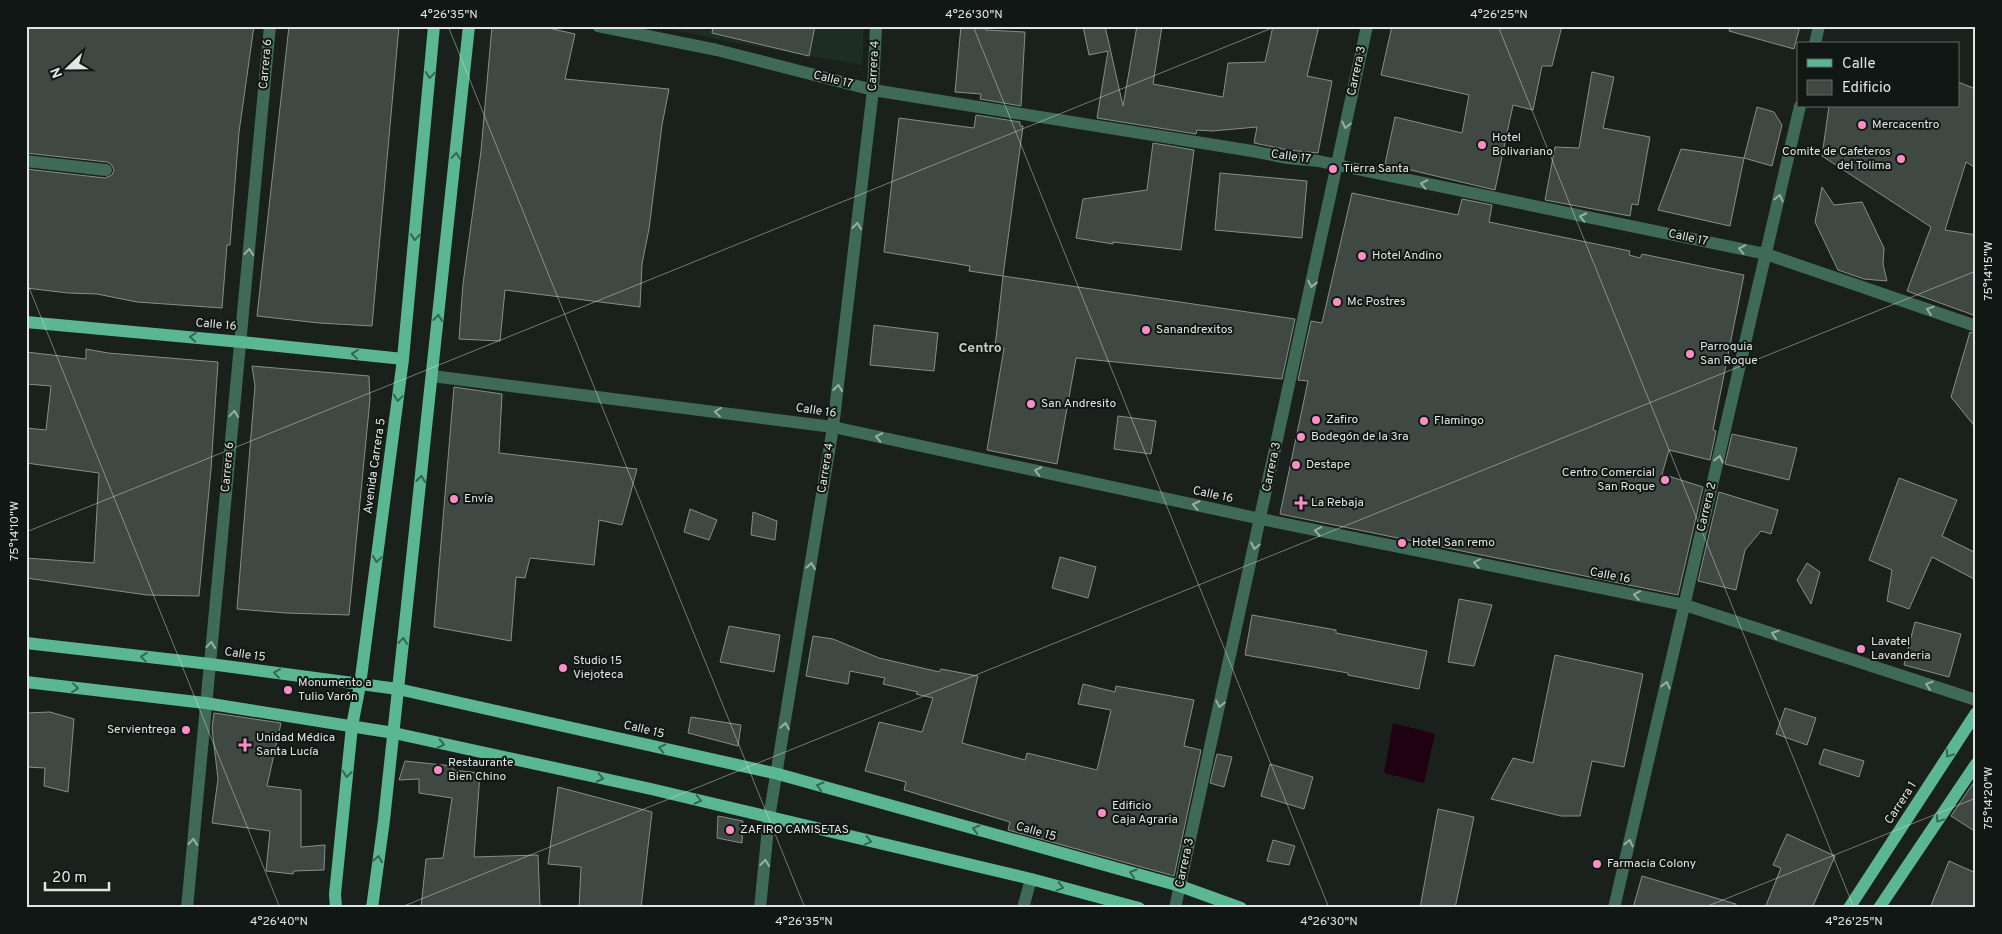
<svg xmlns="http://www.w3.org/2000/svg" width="2002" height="934" viewBox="0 0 2002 934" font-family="Overpass,sans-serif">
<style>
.built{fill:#1e2c26}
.water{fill:#200112}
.building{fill:#404844;stroke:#858e89}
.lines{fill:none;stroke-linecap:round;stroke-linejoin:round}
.minor{stroke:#406a58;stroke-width:12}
.major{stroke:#5ab792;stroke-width:12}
.oneway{stroke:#366753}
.oneway2{stroke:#99aea4}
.ticks{fill:none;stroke:#e1e5e3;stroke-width:1;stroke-opacity:0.45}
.poi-dot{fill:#fb8fc5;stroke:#111714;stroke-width:2}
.labels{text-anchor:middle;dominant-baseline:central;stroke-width:4;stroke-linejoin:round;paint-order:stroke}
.street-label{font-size:12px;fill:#e1e5e3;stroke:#111714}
.poi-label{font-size:12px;fill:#e1e5e3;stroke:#111714;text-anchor:start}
.neighbourhood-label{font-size:14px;font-weight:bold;fill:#c4cec9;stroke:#111714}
.neatline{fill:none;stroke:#e1e5e3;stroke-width:2}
.ticks-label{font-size:12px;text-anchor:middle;fill:#e1e5e3}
</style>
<rect width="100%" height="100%" fill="#1a211d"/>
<path class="built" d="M656 26H864L862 65 720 40Z"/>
<path class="water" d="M1393 723 1435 734 1424 783 1384 773Z"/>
<g class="building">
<path d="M26 26H254L239 132 230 245H227L222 308 137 302 97 294 68 293 26 288V169L105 178 112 175 114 170 111 164 107 162 26 153Z"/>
<path d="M289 26H399L372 326 319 323 257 316Z"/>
<path d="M492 26H540L575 34 565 79 669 89 662 125 649 229 642 264 640 307 505 290 500 341 459 339 463 284 481 151Z"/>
<path d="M713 26H815L809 56 712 33Z"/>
<path d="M961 26H987L986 30 1025 32 1021 106 980 99 981 94 955 92Z"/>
<path d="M1083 26H1105L1123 106 1137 26H1162L1153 84 1223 97 1228 63 1265 62 1273 26H1319L1307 76 1332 81 1318 153 1288 150 1254 143 1257 127 1212 131 1197 130 1196 134 1097 118 1108 51 1089 55Z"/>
<path d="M1392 26H1562L1552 66H1542L1533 110 1513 105 1495 190 1385 164 1395 117 1462 133 1469 95 1381 75Z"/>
<path d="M1730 26H1800L1794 49 1729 31Z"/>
<path d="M1592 72 1614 77 1603 128 1650 137 1638 205 1632 204 1630 216 1545 200 1555 147 1579 148Z"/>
<path d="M1958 82 1976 89V168L1966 162 1945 230 1976 235V316L1907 291 1931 227 1822 156 1829 106H1958Z"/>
<path d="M1757 107 1774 112 1782 125 1772 166 1744 158Z"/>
<path d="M976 115 1020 122V126H1023L1003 276 969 271 970 266 884 252 899 118 974 128Z"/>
<path d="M1153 143 1194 150 1181 250 1113 242V244L1076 238 1083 199 1147 190Z"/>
<path d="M1681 149 1744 158 1730 226 1658 210Z"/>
<path d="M1220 173 1307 181 1302 238 1215 230Z"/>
<path d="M1822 187 1834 205 1862 202 1884 248 1883 264 1887 281 1864 279 1838 270 1815 222Z"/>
<path d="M1352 193 1458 215 1462 199 1492 205 1489 222 1630 251 1629 255 1640 258 1642 254 1744 275 1713 430 1716 431 1710 460 1669 450 1662 474 1703 487 1678 595 1280 514 1308 381 1298 380 1311 321 1322 323Z"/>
<path d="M1003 276 1295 319 1282 379 1076 358 1057 464 987 450 1004 348 995 347Z"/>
<path d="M874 325 938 333 934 371 870 365Z"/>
<path d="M1970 332 1976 334V428L1951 397Z"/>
<path d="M86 349 108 353 218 362 211 469 199 596 147 595 26 578V558L94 563 99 473 26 463V428L46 430 51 386 26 384V352L86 359Z"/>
<path d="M252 366 369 376 370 399 349 615 286 613 237 609 255 386Z"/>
<path d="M454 387 502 394 499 453 637 469 622 525 599 520 594 565 530 558 525 578 516 577 511 641 434 627Z"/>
<path d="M1118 416 1156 421 1151 454 1114 449Z"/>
<path d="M1732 434 1797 448 1789 480 1725 464Z"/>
<path d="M1899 478 1957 500 1942 536 1976 553V580L1932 557 1909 609 1887 601 1892 570 1869 560Z"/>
<path d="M1719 492 1778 510 1771 534 1761 531 1745 550 1736 590 1698 581Z"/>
<path d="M690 509 717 520 709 540 684 532Z"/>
<path d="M753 512 777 521 775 540 751 535Z"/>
<path d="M1060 557 1096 567 1088 598 1052 588Z"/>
<path d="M1807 563 1820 572 1811 604 1797 580Z"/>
<path d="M1459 599 1492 605 1474 666 1448 662Z"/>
<path d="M1252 615 1336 630V633L1427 651 1419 689 1348 675V673L1245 655Z"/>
<path d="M1915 622 1961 634 1949 677 1904 665Z"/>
<path d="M729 626 780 635 774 672 720 662Z"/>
<path d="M813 636 833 639 879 658 931 670 939 672 941 669 978 676 962 743 1025 760 1027 753 1097 770 1111 710 1078 704 1083 684 1115 692 1116 686 1194 700 1184 746 1201 750 1174 876 1008 830 1010 822 904 790 906 782 865 771 879 722 922 732 933 698 916 694 918 692 883 684 885 678 850 671 848 684 806 676Z"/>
<path d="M1555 655 1643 674 1624 767 1592 761 1580 816H1561L1491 799 1513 758 1533 763Z"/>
<path d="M1785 708 1816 718 1807 745 1776 734Z"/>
<path d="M50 712 74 719 68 792 44 786 45 768 26 767V713Z"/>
<path d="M214 713 281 723 267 786 301 790V847L325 845 324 870 294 871 293 874 266 871 270 831 212 823 218 779 212 728Z"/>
<path d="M691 717 741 725 738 746 688 733Z"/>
<path d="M1824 749 1864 761 1859 777 1819 764Z"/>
<path d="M1217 754 1232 757 1224 787 1210 783Z"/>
<path d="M405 761 453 766V770L480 773 474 857 538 855 540 908H421L426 859 443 858 452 798 419 793V779L399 780Z"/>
<path d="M1270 764 1313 777 1304 809 1261 796Z"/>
<path d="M1976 779V832L1951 816Z"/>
<path d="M558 787 652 812 641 908H579L581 867 548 864Z"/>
<path d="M1438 809 1474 817 1455 908H1420Z"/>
<path d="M718 816 743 821 742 843 717 838Z"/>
<path d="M1787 834 1835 856 1812 908H1765L1781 868 1773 865Z"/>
<path d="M1273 840 1295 846 1289 865 1267 861Z"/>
<path d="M1949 861 1976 873V908H1930Z"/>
<path d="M1642 876 1736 904 1735 908H1633Z"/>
</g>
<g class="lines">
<g class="minor">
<path d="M598 26 717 50 873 90 1252 151 1287 158 1318 161 1766 254 1976 326"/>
<path d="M1815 44 1819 26"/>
<path d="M26 161 106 170"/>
<path d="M432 376 833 427 1261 519 1685 605 1976 700"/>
<path d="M187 908 270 26"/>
<path d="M760 908 769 818 833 427 873 90 876 26"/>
<path d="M1023 908 1031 879"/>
<path d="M1175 908 1367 26"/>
<path d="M1614 908 1800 106"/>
</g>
<g class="major">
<path d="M26 322 241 342 403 359"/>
<path d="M26 643 210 664 398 689 778 774 1180 886 1241 908"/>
<path d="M26 682 205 703 394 733 651 789 1031 879 1139 908"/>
<path d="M336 908 335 894 352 726 360 685 403 359 434 26"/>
<path d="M372 908 384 820 469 26"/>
<path d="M1849 908 1976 713"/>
<path d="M1879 908 1976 764"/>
</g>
</g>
<defs><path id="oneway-chevron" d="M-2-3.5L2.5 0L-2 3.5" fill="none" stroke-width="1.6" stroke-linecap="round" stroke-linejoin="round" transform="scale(1.25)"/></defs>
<g class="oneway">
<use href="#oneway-chevron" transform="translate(430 75) rotate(95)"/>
<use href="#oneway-chevron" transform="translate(456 156) rotate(-84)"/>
<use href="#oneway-chevron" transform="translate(415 237) rotate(95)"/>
<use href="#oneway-chevron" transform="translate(438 318) rotate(-84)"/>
<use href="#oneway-chevron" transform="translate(193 337) rotate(-175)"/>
<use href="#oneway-chevron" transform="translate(355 354) rotate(-174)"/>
<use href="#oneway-chevron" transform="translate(398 398) rotate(98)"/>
<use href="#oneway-chevron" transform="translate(421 479) rotate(-84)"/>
<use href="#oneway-chevron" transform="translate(377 559) rotate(98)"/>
<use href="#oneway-chevron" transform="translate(403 641) rotate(-84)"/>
<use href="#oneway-chevron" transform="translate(144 657) rotate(-173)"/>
<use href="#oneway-chevron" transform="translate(277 673) rotate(-172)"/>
<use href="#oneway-chevron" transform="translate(75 688) rotate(7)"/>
<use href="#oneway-chevron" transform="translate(441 744) rotate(12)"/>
<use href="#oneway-chevron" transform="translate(662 748) rotate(-167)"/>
<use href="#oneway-chevron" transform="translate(1949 754) rotate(123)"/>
<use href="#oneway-chevron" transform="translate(347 774) rotate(96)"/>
<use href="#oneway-chevron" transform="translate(600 778) rotate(12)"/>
<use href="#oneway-chevron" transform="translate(820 786) rotate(-164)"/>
<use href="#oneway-chevron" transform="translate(698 800) rotate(14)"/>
<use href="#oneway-chevron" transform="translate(1939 819) rotate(124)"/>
<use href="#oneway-chevron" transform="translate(976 829) rotate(-164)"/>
<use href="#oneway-chevron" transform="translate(868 841) rotate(13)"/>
<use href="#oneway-chevron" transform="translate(378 859) rotate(-81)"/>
<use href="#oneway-chevron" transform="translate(1133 873) rotate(-164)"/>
<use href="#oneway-chevron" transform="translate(1060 887) rotate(15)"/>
</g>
<g class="oneway2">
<use href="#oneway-chevron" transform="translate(1346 125) rotate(102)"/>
<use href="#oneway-chevron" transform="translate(1424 184) rotate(-168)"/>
<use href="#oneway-chevron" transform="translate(1779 198) rotate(-77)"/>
<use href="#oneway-chevron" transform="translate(1583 217) rotate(-168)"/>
<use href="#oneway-chevron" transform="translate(857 226) rotate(-83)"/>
<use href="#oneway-chevron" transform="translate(1742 249) rotate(-168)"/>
<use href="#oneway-chevron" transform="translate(249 252) rotate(-85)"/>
<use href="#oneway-chevron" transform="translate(1312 284) rotate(102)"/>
<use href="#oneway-chevron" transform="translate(1930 310) rotate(-161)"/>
<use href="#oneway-chevron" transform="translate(838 388) rotate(-83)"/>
<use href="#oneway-chevron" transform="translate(718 412) rotate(-173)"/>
<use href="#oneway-chevron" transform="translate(234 414) rotate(-85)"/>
<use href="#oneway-chevron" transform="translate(879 437) rotate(-168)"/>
<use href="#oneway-chevron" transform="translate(1719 459) rotate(-77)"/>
<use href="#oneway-chevron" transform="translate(1038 471) rotate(-168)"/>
<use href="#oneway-chevron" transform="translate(1196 505) rotate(-168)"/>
<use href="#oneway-chevron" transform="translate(1318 531) rotate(-169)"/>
<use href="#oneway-chevron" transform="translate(1255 546) rotate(102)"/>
<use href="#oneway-chevron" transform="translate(1477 563) rotate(-169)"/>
<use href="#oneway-chevron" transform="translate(811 566) rotate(-81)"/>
<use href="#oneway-chevron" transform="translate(1637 595) rotate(-169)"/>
<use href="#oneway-chevron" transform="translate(1775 634) rotate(-162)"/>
<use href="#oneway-chevron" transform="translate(211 645) rotate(-85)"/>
<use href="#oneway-chevron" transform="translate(1666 685) rotate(-77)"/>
<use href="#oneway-chevron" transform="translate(1929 685) rotate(-162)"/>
<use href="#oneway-chevron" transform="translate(1220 704) rotate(102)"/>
<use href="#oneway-chevron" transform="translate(785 726) rotate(-81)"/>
<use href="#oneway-chevron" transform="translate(193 842) rotate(-85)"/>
<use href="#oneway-chevron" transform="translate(1629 843) rotate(-77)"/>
<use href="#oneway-chevron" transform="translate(765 863) rotate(-84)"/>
</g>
<path class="ticks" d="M448 26 805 908M973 26 1329 908M1498 26 1854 908M26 280 280 908M26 532 1277 26M399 908 1976 271M1703 908 1976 798"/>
<g class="poi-dot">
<circle cx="1862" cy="125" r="5"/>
<circle cx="1482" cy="145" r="5"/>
<circle cx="1901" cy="159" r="5"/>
<circle cx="1333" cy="169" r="5"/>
<circle cx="1362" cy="256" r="5"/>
<circle cx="1337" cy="302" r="5"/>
<circle cx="1146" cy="330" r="5"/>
<circle cx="1690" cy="354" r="5"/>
<circle cx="1031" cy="404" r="5"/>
<circle cx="1316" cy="420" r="5"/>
<circle cx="1424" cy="421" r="5"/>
<circle cx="1301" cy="437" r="5"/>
<circle cx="1296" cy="465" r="5"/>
<circle cx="1665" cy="480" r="5"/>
<circle cx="454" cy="499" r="5"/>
<path d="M1298.5 495.5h5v5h5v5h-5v5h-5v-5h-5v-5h5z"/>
<circle cx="1402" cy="543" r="5"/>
<circle cx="1861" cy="649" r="5"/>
<circle cx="563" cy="668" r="5"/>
<circle cx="288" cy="690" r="5"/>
<circle cx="186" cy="730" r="5"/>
<path d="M242.5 737.5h5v5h5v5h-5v5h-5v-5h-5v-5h5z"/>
<circle cx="438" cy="770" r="5"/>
<circle cx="1102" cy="813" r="5"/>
<circle cx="730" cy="830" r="5"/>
<circle cx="1597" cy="864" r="5"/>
</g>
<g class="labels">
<g class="street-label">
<text transform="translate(266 64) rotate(-85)">Carrera 6</text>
<text transform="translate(874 66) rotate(-87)">Carrera 4</text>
<text transform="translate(1357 71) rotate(-78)">Carrera 3</text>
<text transform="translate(833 80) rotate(14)">Calle 17</text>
<text transform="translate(1291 157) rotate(8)">Calle 17</text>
<text transform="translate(1688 238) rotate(12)">Calle 17</text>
<text transform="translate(216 325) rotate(5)">Calle 16</text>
<text transform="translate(816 411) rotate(8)">Calle 16</text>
<text transform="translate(375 466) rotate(-82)">Avenida Carrera 5</text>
<text transform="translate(228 467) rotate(-85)">Carrera 6</text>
<text transform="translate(1272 467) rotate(-78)">Carrera 3</text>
<text transform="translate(826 468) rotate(-81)">Carrera 4</text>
<text transform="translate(1213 495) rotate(12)">Calle 16</text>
<text transform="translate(1707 507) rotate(-77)">Carrera 2</text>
<text transform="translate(1610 576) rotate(11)">Calle 16</text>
<text transform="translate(245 655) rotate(8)">Calle 15</text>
<text transform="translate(644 730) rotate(13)">Calle 15</text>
<text transform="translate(1901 803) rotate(-57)">Carrera 1</text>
<text transform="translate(1036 832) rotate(16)">Calle 15</text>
<text transform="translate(1185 863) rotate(-78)">Carrera 3</text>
</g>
<g class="poi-label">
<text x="1872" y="125">Mercacentro</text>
<text x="1492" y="138">Hotel<tspan x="1492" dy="14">Bolivariano</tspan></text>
<text x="1891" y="152" text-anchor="end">Comite de Cafeteros<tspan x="1891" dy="14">del Tolima</tspan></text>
<text x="1343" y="169">Tierra Santa</text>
<text x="1372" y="256">Hotel Andino</text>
<text x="1347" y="302">Mc Postres</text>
<text x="1156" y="330">Sanandrexitos</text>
<text x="1700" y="347">Parroquia<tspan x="1700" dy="14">San Roque</tspan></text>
<text x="1041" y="404">San Andresito</text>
<text x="1326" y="420">Zafiro</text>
<text x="1434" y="421">Flamingo</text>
<text x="1311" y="437">Bodegón de la 3ra</text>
<text x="1306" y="465">Destape</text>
<text x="1655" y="473" text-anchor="end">Centro Comercial<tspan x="1655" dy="14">San Roque</tspan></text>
<text x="464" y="499">Envía</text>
<text x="1311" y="503">La Rebaja</text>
<text x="1412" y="543">Hotel San remo</text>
<text x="1871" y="642">Lavatel<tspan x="1871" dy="14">Lavanderia</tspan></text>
<text x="573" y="661">Studio 15<tspan x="573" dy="14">Viejoteca</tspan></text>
<text x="298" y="683">Monumento a<tspan x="298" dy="14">Tulio Varón</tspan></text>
<text x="176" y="730" text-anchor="end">Servientrega</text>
<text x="256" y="738">Unidad Médica<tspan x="256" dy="14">Santa Lucía</tspan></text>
<text x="448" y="763">Restaurante<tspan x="448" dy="14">Bien Chino</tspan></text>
<text x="1112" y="806">Edificio<tspan x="1112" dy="14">Caja Agraria</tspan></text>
<text x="740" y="830">ZAFIRO CAMISETAS</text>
<text x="1607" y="864">Farmacia Colony</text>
</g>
<g class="neighbourhood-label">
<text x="980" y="348">Centro</text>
</g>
</g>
<rect width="2002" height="934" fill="none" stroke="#111714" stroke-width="55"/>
<rect x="1797" y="42" width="162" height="65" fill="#111714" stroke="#646967"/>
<rect x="1807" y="59" width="25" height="8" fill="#5ab792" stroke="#646967"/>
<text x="1842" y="68" font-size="15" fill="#e1e5e3">Calle</text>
<rect x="1807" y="80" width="25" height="15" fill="#404844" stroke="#646967"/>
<text x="1842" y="92" font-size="15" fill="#e1e5e3">Edificio</text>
<g transform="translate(68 68) rotate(248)" stroke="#111714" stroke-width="4" paint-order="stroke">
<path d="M0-4L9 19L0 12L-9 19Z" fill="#e1e5e3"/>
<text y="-8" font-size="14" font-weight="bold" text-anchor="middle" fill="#e1e5e3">N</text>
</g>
<path d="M45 882v8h64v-8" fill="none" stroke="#e1e5e3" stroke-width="2.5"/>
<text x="52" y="882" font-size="15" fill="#e1e5e3" stroke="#111714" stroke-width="4" paint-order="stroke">20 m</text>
<rect x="28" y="28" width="1946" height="878" class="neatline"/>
<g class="ticks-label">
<text x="449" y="18">4°26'35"N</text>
<text x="974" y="18">4°26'30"N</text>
<text x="1499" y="18">4°26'25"N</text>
<text transform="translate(1988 271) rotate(-90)" y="4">75°14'15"W</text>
<text transform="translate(14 531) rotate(-90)" y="4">75°14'10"W</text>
<text transform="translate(1988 798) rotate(-90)" y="4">75°14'20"W</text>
<text x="279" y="925">4°26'40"N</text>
<text x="804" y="925">4°26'35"N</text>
<text x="1329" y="925">4°26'30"N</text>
<text x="1854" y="925">4°26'25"N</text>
</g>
</svg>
